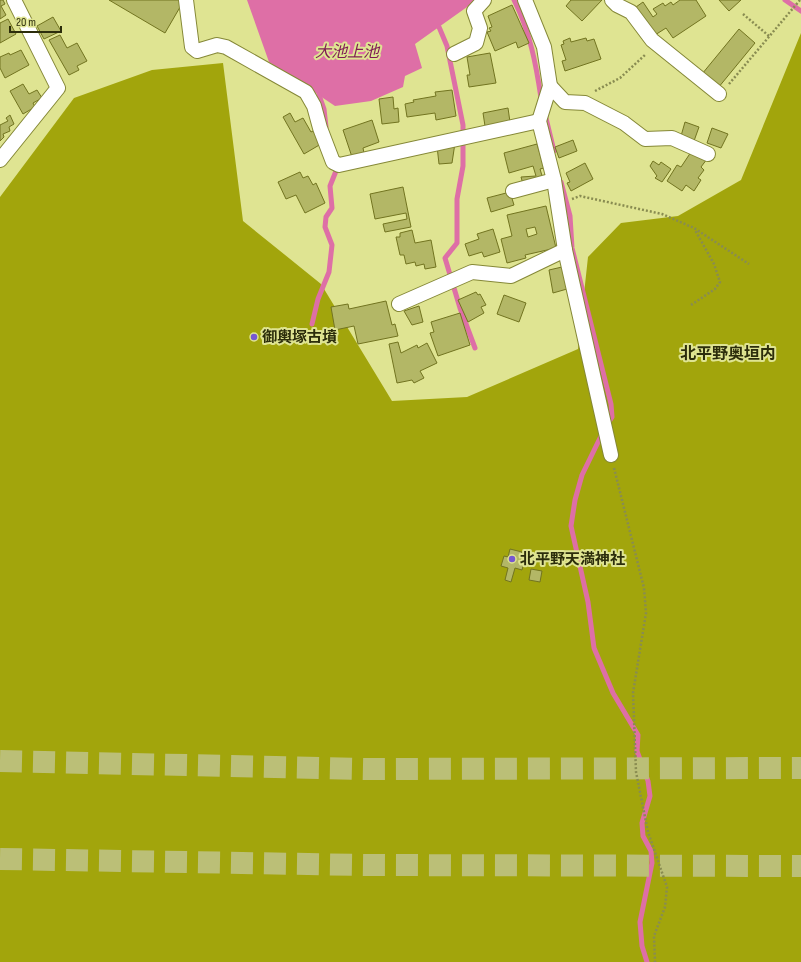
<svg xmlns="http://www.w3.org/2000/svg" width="801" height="962" viewBox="0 0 801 962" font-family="'Sofia Sans Condensed','Noto Sans JP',sans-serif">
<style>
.forest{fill:#a2a50c}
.water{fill:#de6fa6}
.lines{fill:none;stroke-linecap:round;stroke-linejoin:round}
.stream{stroke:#de6fa6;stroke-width:5}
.building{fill:#b3b766;stroke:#727420;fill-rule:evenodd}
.motorway-tunnel{stroke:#bbbf77;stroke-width:22;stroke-dasharray:22 11;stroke-linecap:butt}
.minor-casing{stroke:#858837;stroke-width:16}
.path{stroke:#898c51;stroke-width:2.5;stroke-dasharray:2 2;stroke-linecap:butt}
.minor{stroke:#fff;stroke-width:14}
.poi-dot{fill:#7657d1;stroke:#dfe492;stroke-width:1.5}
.labels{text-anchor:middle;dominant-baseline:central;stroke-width:4;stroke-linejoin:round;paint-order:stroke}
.poi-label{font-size:15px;font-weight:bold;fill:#2c2d0b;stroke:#dfe492;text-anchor:start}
.water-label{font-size:16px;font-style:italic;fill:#7f1b54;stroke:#dfe492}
.neighbourhood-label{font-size:16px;font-weight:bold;fill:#2c2d0b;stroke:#dfe492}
</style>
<rect width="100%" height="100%" fill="#dfe492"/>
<path class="forest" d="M801 33V962H0V197L74 98 152 70 223 63 243 221 321 284 392 401 467 397 578 349 588 257 621 223 678 216 741 180Z"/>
<path class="water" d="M247 0H474L467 7 415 44 422 68 405 76 403 87 371 101 335 106 269 62Z"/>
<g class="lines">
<g class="stream">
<path d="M514 0C530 32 536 64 541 98"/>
<path d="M785 0 801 11"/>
<path d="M439 27 447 46 463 125V166L457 199V243L445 258 460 308 475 348"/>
<path d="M319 95 324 109 326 127"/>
<path d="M545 114 554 151"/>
<path d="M561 182 570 216 572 248 611 404 612 417 607 425"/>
<path d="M312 324 318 299 329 272 332 245 325 227 326 217 332 208 330 186 336 171 337 165"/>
<path d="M603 432 582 475 575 500 571 526 588 602 594 648 613 693 638 735 637 751 648 781 650 796 642 823 643 836 651 851 652 863 640 922 642 946 647 962"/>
</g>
</g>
<g class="building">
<path d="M0 0H3L5 4 1 6 6 15 0 19Z"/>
<path d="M109 0H181L183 2 165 33Z"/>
<path d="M571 0H602L582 21 566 6Z"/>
<path d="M680 0H696L706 16 673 38 666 28 655 35 636 7 643 2 653 17 657 14 653 9 663 3 665 6 671 2 673 5Z"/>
<path d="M719 0H741L729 11Z"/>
<path d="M512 5 529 43 518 48 516 42 495 51 487 32 491 31 489 28 492 27 488 16Z"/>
<path d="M53 17 61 31 44 39 37 26Z"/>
<path d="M8 19 16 34 0 43V23Z"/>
<path d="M739 29 755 43 718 88 702 74Z"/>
<path d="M60 35 67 48 77 43 87 61 77 66 79 70 69 75 49 40Z"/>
<path d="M570 38 571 42 586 38 587 41 594 39 601 59 565 71 562 61 566 60 561 45 564 44 563 41Z"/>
<path d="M21 50 29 65 5 78 0 68V57L9 53 10 55Z"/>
<path d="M490 53 496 83 469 87 467 75H470L467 57Z"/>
<path d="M23 84 29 94 37 90 42 98 33 103 35 107 23 114 10 91Z"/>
<path d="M452 90 456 116 436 120 435 113 407 117 405 104 414 102 413 100 436 96 435 92Z"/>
<path d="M393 97 394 109 398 108 399 122 382 124 379 99Z"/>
<path d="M508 108 510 122 485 126 483 113Z"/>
<path d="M290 113 295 122 303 118 311 132 313 131 321 144 304 154 283 117Z"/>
<path d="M10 115 14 124 9 127 10 131 3 134 4 137 0 141V125L8 121 6 118Z"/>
<path d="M372 120 379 142 363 148 364 153 352 157 343 130Z"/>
<path d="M685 122 699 127 694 141 681 136Z"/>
<path d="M712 128 728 134 721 148 707 143Z"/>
<path d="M573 140 577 151 559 158 555 147Z"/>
<path d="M455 143 452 163 439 164 437 146Z"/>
<path d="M537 144 544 168 540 169 543 179 523 184 521 177 536 176 533 166 509 173 504 153Z"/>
<path d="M693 149 707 159 701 167 704 170 698 178 701 180 694 191 686 185 682 191 667 181 677 165 681 167Z"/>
<path d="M653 161 659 165 661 162 671 169 662 182 655 178 657 176 650 166Z"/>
<path d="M585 163 593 179 571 191 567 183 570 182 566 173Z"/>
<path d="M300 172 303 178 308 176 313 185 316 183 325 203 305 213 296 195 286 199 278 182Z"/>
<path d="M403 187 411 227 385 232 383 224 407 219 406 213 375 219 370 194Z"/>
<path d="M510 192 514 205 491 212 487 198Z"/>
<path d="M546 206 556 248 525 255 526 258 507 263 501 239 512 236 507 215ZM535 227 537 234 528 237 526 229Z"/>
<path d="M493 229 500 252 484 257 482 252 469 256 465 244 479 239 477 234Z"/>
<path d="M412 230 415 243 431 240 436 267 425 269 424 264 416 266 415 262 406 264 404 255H400L396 237H400V233Z"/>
<path d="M562 267 567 289 553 293 549 270Z"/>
<path d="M476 292 478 295 480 294 486 305 481 307 484 313 468 322 458 300Z"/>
<path d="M504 295 526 303 519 322 497 314Z"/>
<path d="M386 301 392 325 395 324 398 336 358 344 354 326 335 330 331 307 348 304 349 309Z"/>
<path d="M419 306 423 322 412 325 404 311Z"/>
<path d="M460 313 470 345 438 356 430 333 434 332 431 322Z"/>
<path d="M398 342 401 353 417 345 418 348 427 343 437 363 420 371 424 378 414 383 412 380 397 383 389 344Z"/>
<path d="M510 549 522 552 520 561 524 562 522 570 515 568 511 582 505 580 508 568 501 566 504 556 508 557Z"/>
<path d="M531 569 542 571 540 582 529 580Z"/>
</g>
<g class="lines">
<g class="motorway-tunnel">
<path d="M0 761 364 769 801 768"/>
<path d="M0 859 366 865 801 866"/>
</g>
<g class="minor-casing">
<g id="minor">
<path d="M186 0 192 47 197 51 217 45 226 47 306 92 314 106 320 128 333 162 339 165 539 121"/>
<path d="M525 0 544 47 550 86 539 121 554 180 565 250 611 455"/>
<path d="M612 0 617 5 631 12 652 40 719 94"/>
<path d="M454 54 476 43 480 28 474 11 484 0"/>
<path d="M550 86 565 102 585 103 624 123 645 139 672 138 708 154"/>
<path d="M0 160 58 88 14 0"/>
<path d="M513 191 554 180"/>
<path d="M399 304 472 272 511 276 565 250"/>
</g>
</g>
<g class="path">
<path d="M743 14 769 36"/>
<path d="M729 84 800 0"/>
<path d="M595 91 620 78 646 54"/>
<path d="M572 199 580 196 662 214 694 228 749 264"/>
<path d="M691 305 715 289 720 282 714 264 695 230"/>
<path d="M614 468 644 588 646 613 633 693 636 772 648 832 667 887 665 907 654 936 655 962"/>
</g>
<use href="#minor" class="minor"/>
</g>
<g class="poi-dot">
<circle cx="254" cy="337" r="4"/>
<circle cx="512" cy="559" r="4"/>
</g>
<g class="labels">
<g class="poi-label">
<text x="262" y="337">御輿塚古墳</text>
<text x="520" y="559">北平野天満神社</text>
</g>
<g class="water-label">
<text x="347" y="52">大池上池</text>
</g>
<g class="neighbourhood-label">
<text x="728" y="354">北平野奥垣内</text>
</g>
</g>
<path d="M10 26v6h51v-6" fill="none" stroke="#2c2d0b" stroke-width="2"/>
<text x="16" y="26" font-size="12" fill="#2c2d0b" stroke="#dfe492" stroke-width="3" paint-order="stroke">20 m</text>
</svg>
